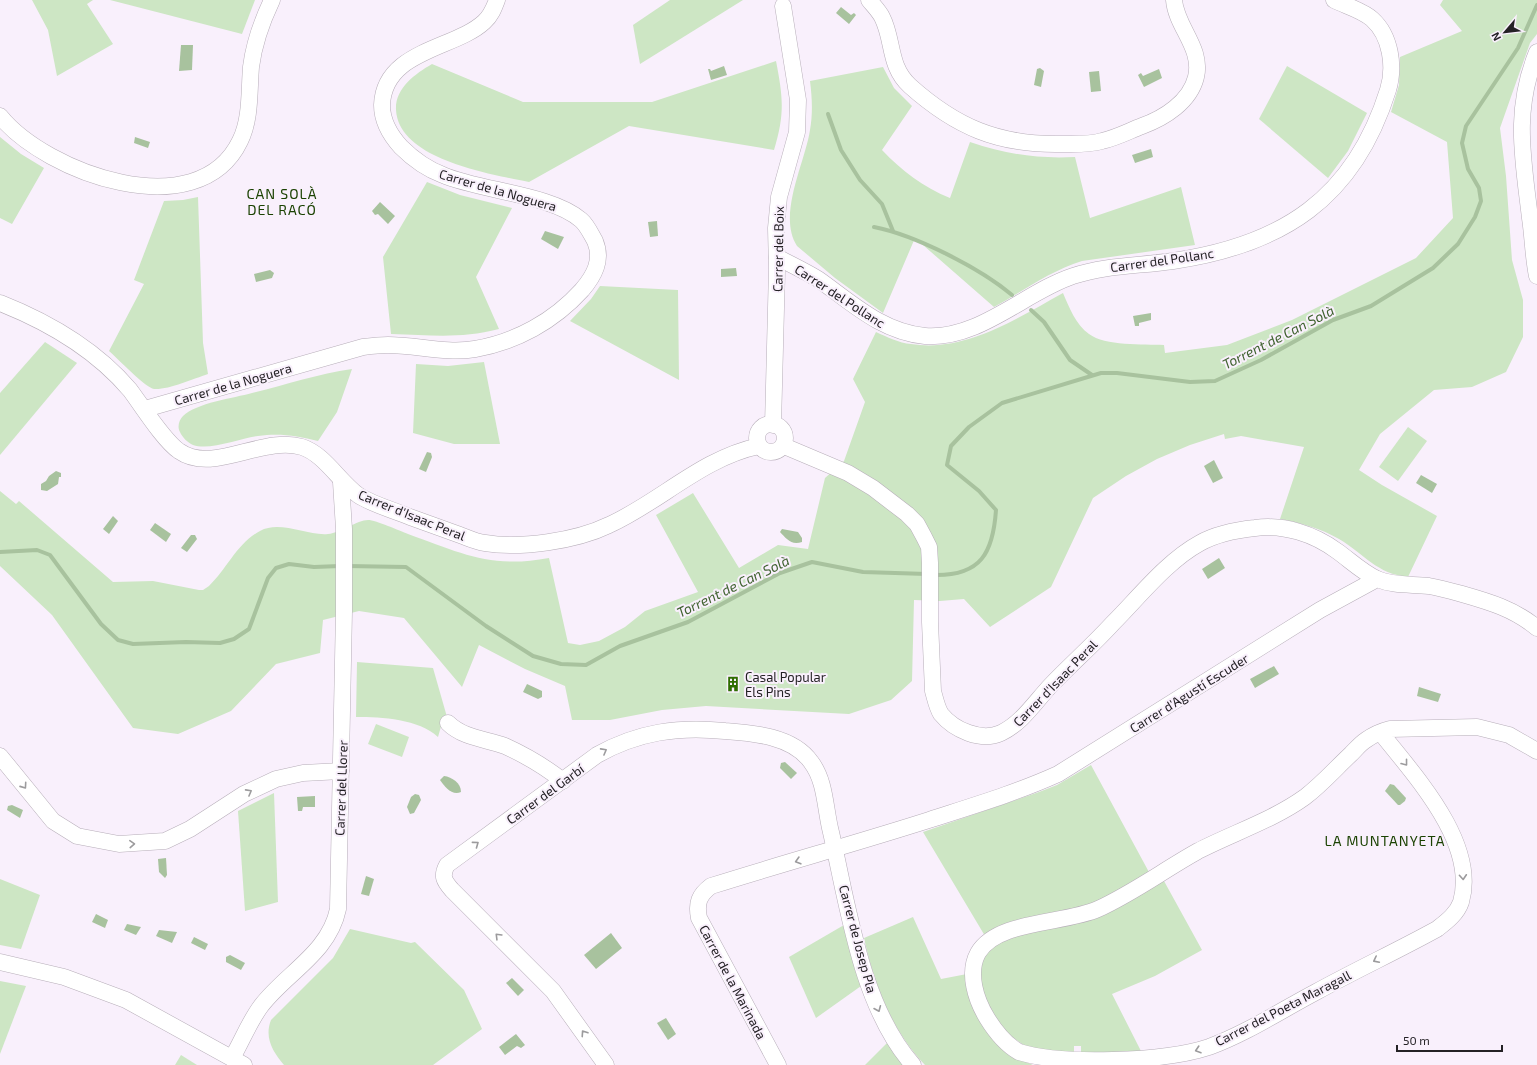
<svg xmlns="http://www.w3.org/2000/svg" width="1537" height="1065" viewBox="0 0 1537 1065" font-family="'Exo 2',sans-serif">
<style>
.green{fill:#cde6c4}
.water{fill:#a8c29e}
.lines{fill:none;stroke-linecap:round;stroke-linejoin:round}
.stream{stroke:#a8c29e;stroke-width:4}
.minor-casing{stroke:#b7aeb9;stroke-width:17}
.minor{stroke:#fff;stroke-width:16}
.oneway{stroke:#9c9b9d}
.labels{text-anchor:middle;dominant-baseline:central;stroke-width:4;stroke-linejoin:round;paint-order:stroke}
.street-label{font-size:13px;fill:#242125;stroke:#f9f0fc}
.poi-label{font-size:13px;fill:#242125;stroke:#f9f0fc;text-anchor:start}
.neighbourhood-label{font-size:14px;letter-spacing:1px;fill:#1b4202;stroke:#f9f0fc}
.water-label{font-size:14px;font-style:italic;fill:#3f622f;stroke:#f9f0fc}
</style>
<rect width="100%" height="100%" fill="#f9f0fc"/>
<g class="green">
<path d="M32 0H93L87 4 113 44 57 76 48 30Z"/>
<path d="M110 0H255L242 34Z"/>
<path d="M670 0H743L640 64 633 25Z"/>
<path d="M1443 0H1537V34L1530 43 1500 128 1506 176 1512 260 1523 300V337L1506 372 1472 387 1434 390 1380 434 1359 470 1382 485 1437 516 1408 577C1377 574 1364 554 1339 539 1320 528 1301 523 1280 519L1304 447 1241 436 1225 439 1224 434 1190 445 1157 459 1126 476 1093 498 1051 587 990 627 964 599 940 601 914 600 912 681 891 700 849 714 706 706 662 710 610 720H572L565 686 525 669 479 645 462 687 404 618 359 611 323 620 320 653 276 664 231 711 178 734 133 728 52 615 0 566V491L16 504 19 501 113 582 153 581 199 590H203L209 586C227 569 237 543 260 531 280 520 307 536 328 534 341 533 357 520 368 520 376 520 400 531 408 534 461 553 491 569 549 558L568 643 580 645 599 641 625 627 645 611 698 592 656 515 693 493 739 568 778 545 808 549 825 478 844 461 865 402 853 379 876 332C887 337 899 343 911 344 965 353 1018 318 1063 293 1069 307 1076 325 1089 334 1105 346 1143 344 1164 345L1165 353 1227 345 1292 320 1416 258 1453 218 1447 142 1391 112 1399 85 1400 57 1462 31 1440 5Z"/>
<path d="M776 61C783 97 785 114 774 150L629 126 529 182C491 174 399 160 396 110 395 88 415 74 432 64L523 102H652Z"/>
<path d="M1287 66 1367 113 1348 151 1328 178 1259 119Z"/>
<path d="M883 67 894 88 912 106 882 150C902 171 923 187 950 198L970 142C1006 154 1037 159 1075 157L1090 218 1181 187 1195 245 1082 261C1050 271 1023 291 994 307L915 238 883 313 835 278 797 246C777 215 805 163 810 130 813 113 812 97 810 81Z"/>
<path d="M0 137 21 154 44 168 12 224 0 218Z"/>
<path d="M427 182 460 195 512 208 476 277 499 329C460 339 431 335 391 334L383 257Z"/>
<path d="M198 197 203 343 208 374C193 379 168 390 154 389 146 388 117 358 109 351L144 284 134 280 164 201 183 200Z"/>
<path d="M600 286 678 290 679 380 570 321 591 299Z"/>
<path d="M45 342 77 363 0 455V393Z"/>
<path d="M484 362 500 444H454L413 433 416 364 448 366Z"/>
<path d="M352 369 337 412 318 441C298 436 280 433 258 436 241 438 210 451 193 445 188 443 182 437 180 432 177 427 179 420 183 416 196 403 234 398 252 393 285 385 318 374 352 369Z"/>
<path d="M1408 427 1427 441 1398 481 1379 467Z"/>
<path d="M357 662 433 668 447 717 442 723 438 737C419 719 382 717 356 717Z"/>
<path d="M376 724 409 737 402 757 368 744Z"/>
<path d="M1091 765 1150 874 1099 902 985 936 923 832 1039 792 1057 785Z"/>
<path d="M274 793 278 902 245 911 238 811Z"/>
<path d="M0 879 40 895 21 949 0 945Z"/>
<path d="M1164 881 1202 950 1155 976 1112 994 1143 1055 1081 1057V1046H1074V1052C1062 1052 1045 1054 1034 1050 1003 1038 973 997 982 962 984 956 990 950 994 945Z"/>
<path d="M913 917 941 979 967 974 1015 1057 1033 1065H925C892 1031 874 984 864 938Z"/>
<path d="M844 925 861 986 816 1018 789 957Z"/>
<path d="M350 929 411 943 415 942 464 990 482 1029 433 1065H284C273 1052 264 1038 271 1020L333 958Z"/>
<path d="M0 981 26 986 0 1054Z"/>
<path d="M887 1043 904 1065H865Z"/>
<path d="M181 1055 197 1065H175Z"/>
</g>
<g class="water">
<path d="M841 7 851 15 854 13 856 15 849 24 836 13Z"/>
<path d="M181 45H193L192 70 179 71Z"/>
<path d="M724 66 727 75 711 80 708 69H710L711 71Z"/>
<path d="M1040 68 1044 71 1041 87 1034 85 1037 69Z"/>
<path d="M1159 69 1162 78 1144 87 1138 75 1141 73 1143 76Z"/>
<path d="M1099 71 1101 91 1091 92 1089 72Z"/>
<path d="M135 137 150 142 148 148 134 143Z"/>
<path d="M1151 149 1153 157 1135 163 1132 155Z"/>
<path d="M380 202 395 216 388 224 378 214 375 215 372 211Z"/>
<path d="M657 221 658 236 650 237 648 222Z"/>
<path d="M545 231 564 237 558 249 541 239Z"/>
<path d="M736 268 737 276 721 277V269Z"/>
<path d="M270 270 274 273 272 278 256 282 254 274Z"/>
<path d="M1151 313V320L1139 323V326H1135L1133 316Z"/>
<path d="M427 452 431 453 432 457 426 472 419 469Z"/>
<path d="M1214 460 1223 478 1213 483 1204 466Z"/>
<path d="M56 471 61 473V477H59L58 484 47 491 41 490V484L46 481 49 476Z"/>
<path d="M1421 475 1437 484 1432 493 1416 483Z"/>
<path d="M113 516 118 521 109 534 103 529Z"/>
<path d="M155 523 171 534 166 542 150 530Z"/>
<path d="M782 529 798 532 802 538V542C791 546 786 538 780 532Z"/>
<path d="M191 535H195L197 539 187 552 181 548Z"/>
<path d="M1219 558 1225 568 1208 579 1202 569Z"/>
<path d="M1274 666 1279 674 1255 688 1250 679Z"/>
<path d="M527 684 542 691V697L538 699 523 692Z"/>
<path d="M1419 687 1441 694 1438 702 1417 696Z"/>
<path d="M785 762 797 773 791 779 780 768 781 763Z"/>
<path d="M444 776C452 777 461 783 461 792 452 796 445 787 440 780Z"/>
<path d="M1390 784 1394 785 1406 798 1405 801 1400 805H1398L1385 791Z"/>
<path d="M415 794 419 795 421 800 414 813 410 814 407 807 411 797Z"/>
<path d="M315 796V807H303L302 811H298L297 797Z"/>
<path d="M12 805 23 810 20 818 7 810 8 806Z"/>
<path d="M166 858 167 875 165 878 159 872 158 859Z"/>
<path d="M366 876 374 879 369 896 361 894Z"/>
<path d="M96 914 108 920 105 928 92 922Z"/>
<path d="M127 924 141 927 136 935 124 930Z"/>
<path d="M159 930 177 932 172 943 156 936Z"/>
<path d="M611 933 622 948 596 969 584 955Z"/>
<path d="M194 937 208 944 205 950 191 943Z"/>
<path d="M230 955 245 963 241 970 226 962V957Z"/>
<path d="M512 978 524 990 518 996 506 983Z"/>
<path d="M666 1018 676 1034 668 1040 657 1023Z"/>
<path d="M516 1034 525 1045 521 1048 517 1046 505 1055 499 1047Z"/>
</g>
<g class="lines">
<g class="stream">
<path d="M828 114 841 150 860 180 882 204 893 231"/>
<path d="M874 227C915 235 980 268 1012 295"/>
<path d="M1031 310 1044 322 1070 360 1092 375"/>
<path d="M0 552 37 550 50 555 101 624 118 640 133 644 186 642 220 643 234 639 249 629 268 578 276 568 289 564 314 567 340 566"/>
<path d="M347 566 406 567 486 626 533 656 561 664 586 665 620 646 688 622 780 573 812 562 863 572 927 574"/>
<path d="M934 575C981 576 993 553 996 510L979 491 947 465 951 446 969 427 1002 403 1101 373H1117L1190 382 1215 381 1261 360 1333 320 1371 306 1433 268 1458 244 1475 217 1481 201 1479 188 1468 169 1462 143 1466 126 1518 48 1537 5"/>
</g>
<g class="minor-casing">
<g id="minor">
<path d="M869 0C873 5 879 11 882 17 894 40 888 66 910 86 956 127 998 145 1060 144 1074 144 1089 145 1102 141 1116 138 1129 131 1142 126 1164 118 1190 102 1196 77 1203 48 1176 27 1174 0"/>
<path d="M1537 52C1513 111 1523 158 1530 218 1533 238 1533 257 1537 276"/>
<path d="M0 116C46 173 198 228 240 141 251 119 249 91 251 67 254 43 262 21 272 0"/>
<path d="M777 257C790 264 805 271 818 279 852 303 882 332 925 336 979 340 1025 292 1073 276 1106 265 1139 266 1173 261 1282 245 1354 199 1388 90 1395 67 1391 36 1372 19 1362 10 1346 6 1334 0"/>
<path d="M0 303C48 322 96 350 130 390 142 406 164 441 179 451 213 475 263 435 302 447 324 454 339 481 358 495 373 505 394 510 410 517 427 523 443 529 460 535 468 538 476 542 485 543 520 549 576 541 609 525 660 502 702 458 759 446"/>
<path d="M145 409 363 347C371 346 380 345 388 345 417 345 446 354 475 349 516 342 554 321 582 290 594 276 603 260 595 241 591 234 587 225 581 220 551 194 480 191 443 175 427 169 413 159 401 147 390 135 382 121 382 105 384 50 455 49 484 22 491 16 494 8 497 0"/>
<circle cx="771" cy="438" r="14"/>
<path d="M773 425 777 269 776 228 779 197 797 132 798 100 783 6"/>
<path d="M784 446 848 473 873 488 907 514 917 524 924 537 929 547 930 563V622L933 691C935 698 937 708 941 714 954 730 981 742 1001 733 1022 723 1035 702 1051 685 1071 664 1093 645 1113 623 1139 597 1167 561 1200 543 1216 534 1236 530 1255 528 1284 524 1314 534 1337 551 1351 561 1362 572 1377 579"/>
<path d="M448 723C463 738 486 739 505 746 527 756 544 766 563 781"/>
<path d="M1381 733C1414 775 1478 843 1461 902 1457 914 1446 922 1437 929 1397 951 1356 970 1316 992 1280 1011 1247 1033 1209 1047 1164 1062 1061 1065 1019 1052 1005 1044 995 1031 987 1018 976 1000 967 973 978 953 997 920 1065 924 1098 909 1133 893 1164 870 1198 851 1233 833 1273 820 1305 797 1322 784 1336 768 1351 754 1356 749 1361 743 1366 740 1373 735 1382 731 1390 729L1477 727 1509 735 1537 751"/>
<path d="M0 756 53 821 77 836 119 844 165 841 190 829 244 794 276 779 303 773 341 771"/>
<path d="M0 962 64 977 126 1000 244 1065"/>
<path d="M232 1058C242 1041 249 1022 261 1006 286 973 329 953 338 909L344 611V529L341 482"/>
<path d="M606 1065 553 991 452 890C444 881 441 876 447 865L597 755C638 732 679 726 725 731 753 733 793 736 811 762 825 780 825 806 830 828 848 904 860 1005 913 1065"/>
<path d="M778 1065 699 918C696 903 699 895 711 886 784 863 857 843 929 820 972 806 1016 793 1058 774L1320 610 1377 579C1394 586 1411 584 1429 586 1440 588 1451 591 1462 594 1490 602 1514 609 1537 628"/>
</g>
</g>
<use href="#minor" class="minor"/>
</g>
<defs><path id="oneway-chevron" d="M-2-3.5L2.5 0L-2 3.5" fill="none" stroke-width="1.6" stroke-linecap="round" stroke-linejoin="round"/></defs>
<g class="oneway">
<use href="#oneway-chevron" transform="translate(604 751) rotate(-29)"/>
<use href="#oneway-chevron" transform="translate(1405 763) rotate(52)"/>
<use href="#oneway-chevron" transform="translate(24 786) rotate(55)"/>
<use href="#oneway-chevron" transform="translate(249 792) rotate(-29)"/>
<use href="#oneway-chevron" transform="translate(132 844) rotate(-3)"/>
<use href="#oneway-chevron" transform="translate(476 844) rotate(-36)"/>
<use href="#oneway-chevron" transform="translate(798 861) rotate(164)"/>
<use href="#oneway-chevron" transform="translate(1463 877) rotate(86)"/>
<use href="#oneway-chevron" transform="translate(498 936) rotate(-135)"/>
<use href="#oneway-chevron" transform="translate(1376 960) rotate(153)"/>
<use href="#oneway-chevron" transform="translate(878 1009) rotate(67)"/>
<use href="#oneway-chevron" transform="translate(584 1033) rotate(-124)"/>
<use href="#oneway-chevron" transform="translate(1198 1050) rotate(162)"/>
</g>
<defs>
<g id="building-bare" transform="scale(1.2)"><path d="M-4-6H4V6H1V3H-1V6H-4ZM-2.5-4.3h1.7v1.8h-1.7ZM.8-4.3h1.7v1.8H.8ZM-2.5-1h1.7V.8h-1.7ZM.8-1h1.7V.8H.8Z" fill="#2f6d00" stroke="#f9f0fc" stroke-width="2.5" paint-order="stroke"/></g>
</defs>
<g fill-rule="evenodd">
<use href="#building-bare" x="733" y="684"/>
</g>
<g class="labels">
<g class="street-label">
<text transform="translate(498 190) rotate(16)">Carrer de la Noguera</text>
<text transform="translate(778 249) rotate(-89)">Carrer del Boix</text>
<text transform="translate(1162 260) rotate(-8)">Carrer del Pollanc</text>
<text transform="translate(840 296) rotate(33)">Carrer del Pollanc</text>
<text transform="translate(233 384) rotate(-16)">Carrer de la Noguera</text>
<text transform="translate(412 515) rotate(22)">Carrer d'Isaac Peral</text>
<text transform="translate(1055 683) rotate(-46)">Carrer d'Isaac Peral</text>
<text transform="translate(1189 693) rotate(-32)">Carrer d'Agustí Escuder</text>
<text transform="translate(341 788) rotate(-88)">Carrer del Llorer</text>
<text transform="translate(545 794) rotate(-36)">Carrer del Garbí</text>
<text transform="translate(858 939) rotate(75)">Carrer de Josep Pla</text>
<text transform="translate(733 982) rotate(62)">Carrer de la Marinada</text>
<text transform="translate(1283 1008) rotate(-27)">Carrer del Poeta Maragall</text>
</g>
<g class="poi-label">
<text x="745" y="677">Casal Popular<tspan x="745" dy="15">Els Pins</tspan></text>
</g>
<g class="neighbourhood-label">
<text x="282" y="193">CAN SOLÀ<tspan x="282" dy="16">DEL RACÓ</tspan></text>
<text x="1385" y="840">LA MUNTANYETA</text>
</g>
<g class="water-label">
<text transform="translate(1278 337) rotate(-27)">Torrent de Can Solà</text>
<text transform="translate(733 586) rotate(-26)">Torrent de Can Solà</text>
</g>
</g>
<g transform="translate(1505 32) rotate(242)" stroke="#f9f0fc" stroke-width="3" paint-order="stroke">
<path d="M0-3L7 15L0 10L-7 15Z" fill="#242125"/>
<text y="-6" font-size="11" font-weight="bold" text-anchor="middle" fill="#242125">N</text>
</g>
<path d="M1397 1045v6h105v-6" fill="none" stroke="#242125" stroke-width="2"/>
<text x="1403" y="1045" font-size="12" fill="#242125" stroke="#f9f0fc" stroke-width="3" paint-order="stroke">50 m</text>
</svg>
